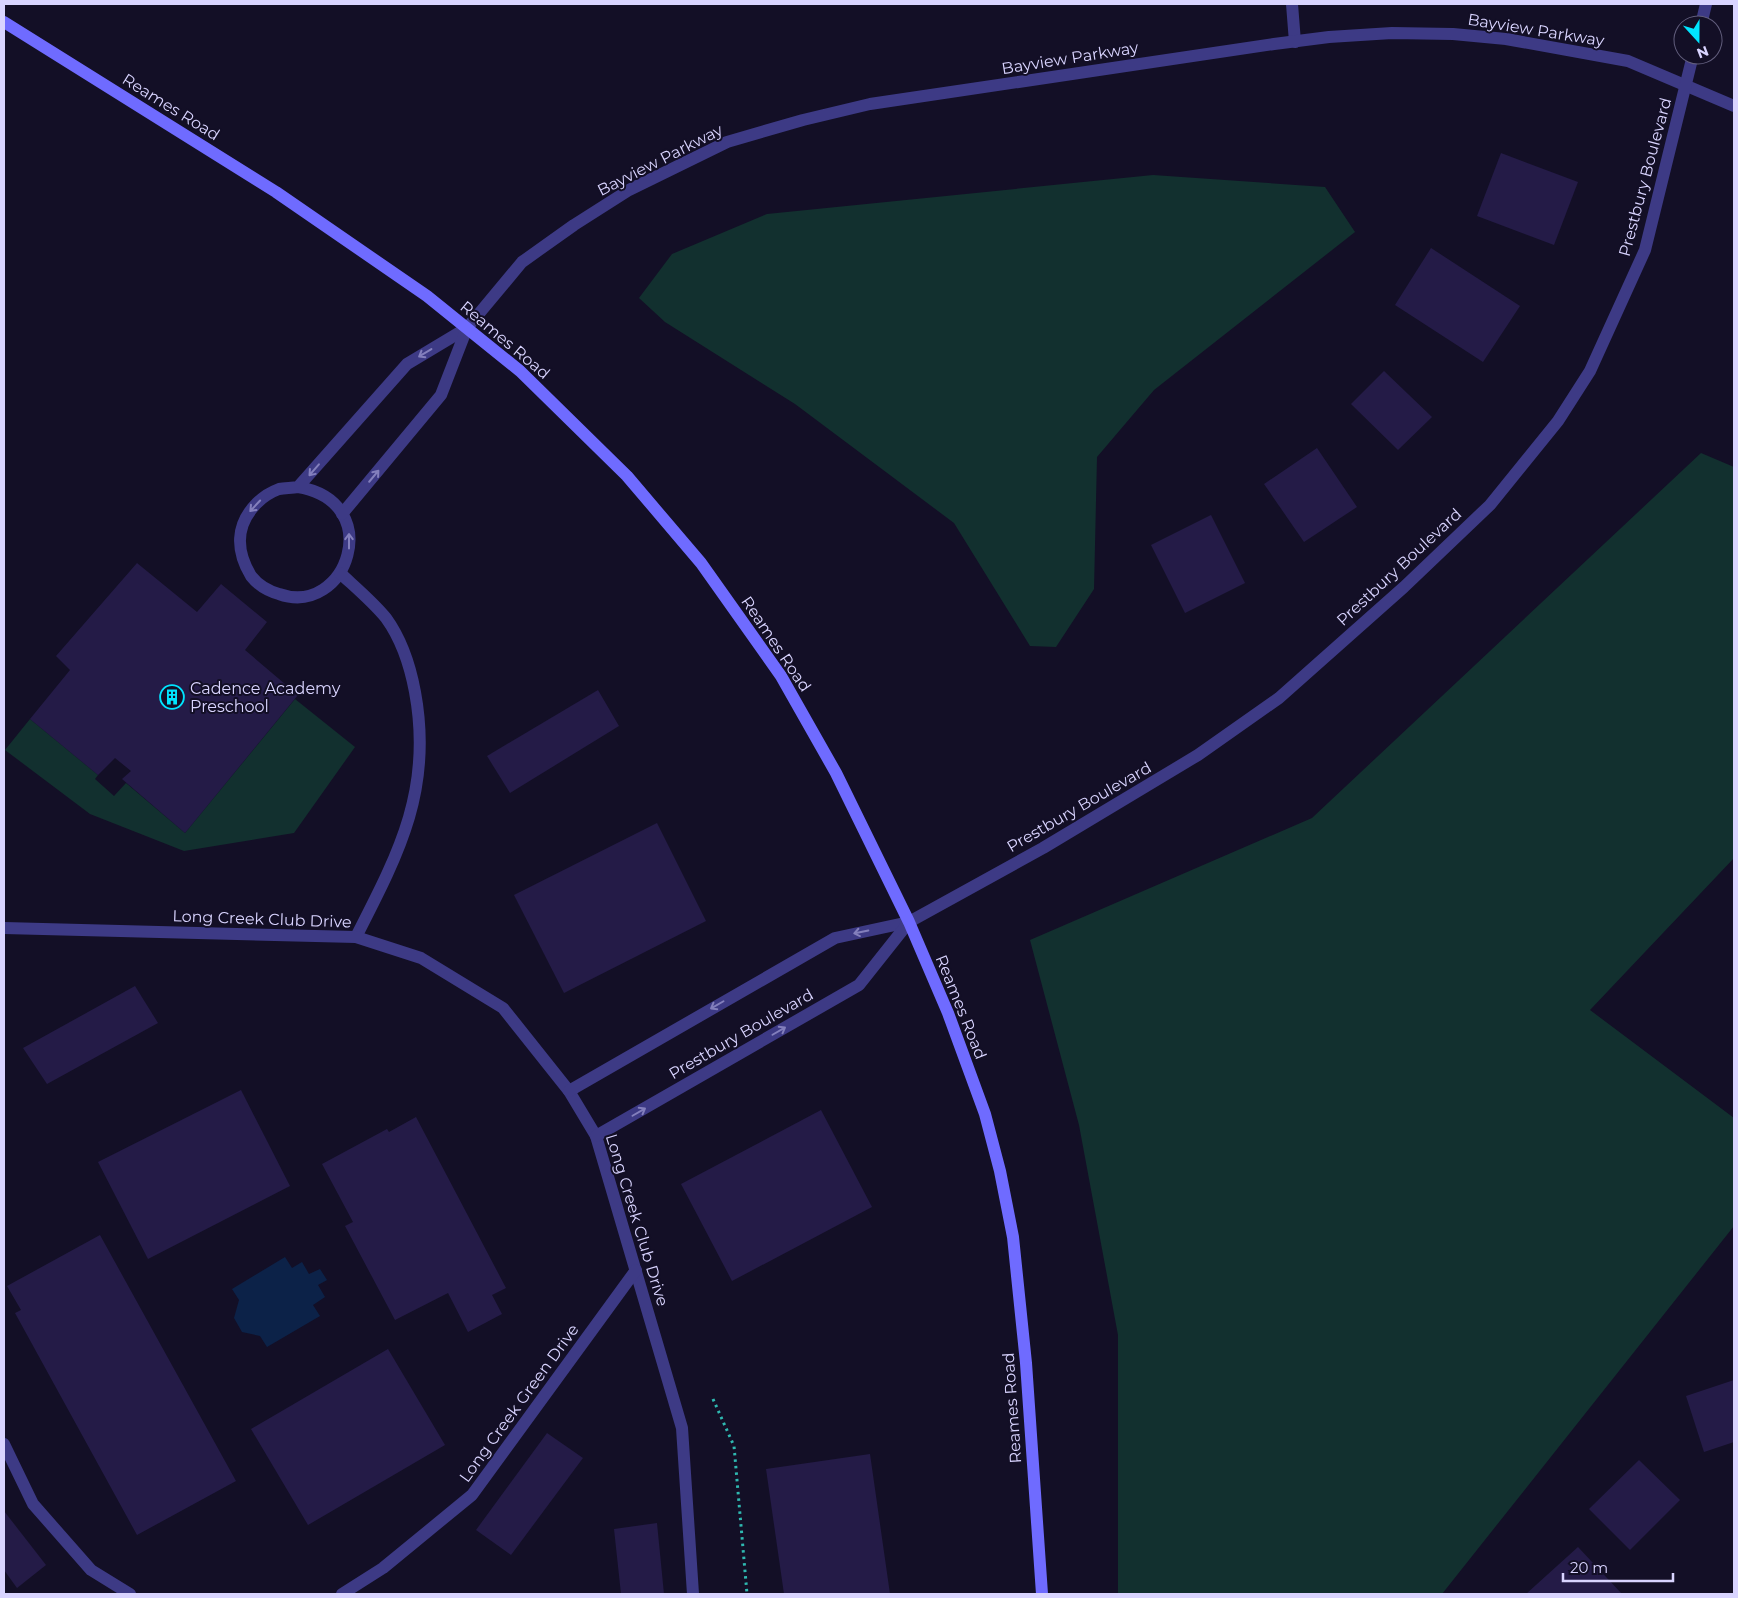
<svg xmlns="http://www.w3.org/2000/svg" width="1738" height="1598" viewBox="0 0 1738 1598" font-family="Montserrat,sans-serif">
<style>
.green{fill:#12302f}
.water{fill:#0c2248}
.building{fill:#241b47}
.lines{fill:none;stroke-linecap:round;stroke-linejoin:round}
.path{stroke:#2fb8b0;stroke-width:3;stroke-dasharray:2.5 4;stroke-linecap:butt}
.lane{stroke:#3d3a85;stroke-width:12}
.street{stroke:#3d3a85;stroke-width:12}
.secondary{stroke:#6f6bff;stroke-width:12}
.oneway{stroke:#837fbc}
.labels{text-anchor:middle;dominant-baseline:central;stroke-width:4;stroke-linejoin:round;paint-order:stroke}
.street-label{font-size:16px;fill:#d9d4ff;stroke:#130f26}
.poi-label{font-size:16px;fill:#d9d4ff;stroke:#130f26;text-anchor:start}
</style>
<rect width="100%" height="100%" fill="#130f26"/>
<g class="green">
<path d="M1153 175 1325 187 1355 232 1154 390 1097 457 1094 589 1056 647 1030 646 954 523 795 404 665 322 639 298 672 254 767 214Z"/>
<path d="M1701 453 1734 467V858L1590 1010 1734 1118V1226L1442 1594H1118V1335L1079 1125 1030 940 1312 818Z"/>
<path d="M295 699 355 747 294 833 184 851 90 814 5 750 30 719 98 775 95 779 114 796 126 783 185 833Z"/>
</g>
<path class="water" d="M285 1257 292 1268 302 1262 309 1274 320 1269 327 1280 318 1285 325 1297 313 1305 320 1316 267 1347 260 1336 242 1332 234 1318 239 1300 232 1289Z"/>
<g class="building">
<path d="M1501 153 1578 182 1554 245 1477 216Z"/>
<path d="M1431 248 1520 306 1483 362 1395 305Z"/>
<path d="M1384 371 1432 417 1398 450 1351 404Z"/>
<path d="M1317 448 1357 507 1304 542 1264 484Z"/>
<path d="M1211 515 1245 583 1185 613 1151 545Z"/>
<path d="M137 563 197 612 221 584 267 622 245 650 298 695 185 833 122 779 131 771 115 758 98 775 30 719 70 670 56 656Z"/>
<path d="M598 690 619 726 510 793 487 756Z"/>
<path d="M657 823 706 921 564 993 514 895Z"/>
<path d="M135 986 158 1023 47 1084 23 1048Z"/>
<path d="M241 1090 290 1186 148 1259 98 1162Z"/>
<path d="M821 1110 872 1207 732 1281 681 1184Z"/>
<path d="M416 1117 506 1288 492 1295 502 1314 468 1332 448 1293 395 1320 345 1226 353 1222 322 1164 387 1129 389 1132Z"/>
<path d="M100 1235 236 1481 137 1535 15 1313 21 1310 7 1286Z"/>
<path d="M388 1349 445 1445 308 1525 251 1429Z"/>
<path d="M1734 1380V1442L1704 1452 1686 1396Z"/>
<path d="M547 1433 583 1458 511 1555 476 1530Z"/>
<path d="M870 1454 890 1594H784L766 1469Z"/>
<path d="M1639 1460 1680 1500 1630 1550 1589 1509Z"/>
<path d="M4 1511 46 1565 17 1588 4 1570Z"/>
<path d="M657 1523 664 1594H621L614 1529Z"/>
<path d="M1578 1547 1622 1594H1526Z"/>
</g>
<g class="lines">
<path class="path" d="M713 1399 734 1446 747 1594"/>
<g class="lane">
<path d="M298 487C387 502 347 618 279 594 268 591 258 585 251 576 236 551 235 525 257 503 263 497 271 492 279 489 285 488 292 488 298 487L407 364 467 328"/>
<path d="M342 514 441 395 467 328"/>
<path d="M340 573C355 587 373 602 386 618 402 640 410 665 415 692 433 789 399 853 356 937"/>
</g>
<g class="street">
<path d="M1292 4 1295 42"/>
<path d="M1701 25 1706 4"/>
<path d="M467 328 522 262 574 225 629 190 727 142 803 120 870 104 1274 44 1329 37 1392 33 1453 34 1506 39 1628 61 1734 106"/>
<path d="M4 928 356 937 421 958 503 1008 569 1091 596 1136 682 1428 693 1594"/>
<path d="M569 1091 835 938 909 922 1043 848 1198 755 1279 698 1404 587 1490 505 1558 421 1590 371 1645 250 1693 55"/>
<path d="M596 1136 859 985 909 922"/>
<path d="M4 1444 33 1504 91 1570 130 1594"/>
<path d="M342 1594 383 1568 472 1495 636 1270"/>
</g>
<path class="secondary" d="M4 22 276 192 427 296 520 371 627 476 701 563 781 676 836 773 909 922 948 1013 985 1114 1000 1171 1013 1237 1026 1363 1042 1594"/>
</g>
<defs><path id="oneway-shaft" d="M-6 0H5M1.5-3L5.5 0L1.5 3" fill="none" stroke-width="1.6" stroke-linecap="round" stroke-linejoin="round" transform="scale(1.25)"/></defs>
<g class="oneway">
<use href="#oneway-shaft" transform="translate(425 353) rotate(149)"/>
<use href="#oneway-shaft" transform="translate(314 470) rotate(131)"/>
<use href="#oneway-shaft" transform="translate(374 476) rotate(-50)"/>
<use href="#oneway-shaft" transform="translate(255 506) rotate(133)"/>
<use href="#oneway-shaft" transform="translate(349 541) rotate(-90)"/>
<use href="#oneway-shaft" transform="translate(861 932) rotate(168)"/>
<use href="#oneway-shaft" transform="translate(717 1005) rotate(150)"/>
<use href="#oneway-shaft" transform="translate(779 1031) rotate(-30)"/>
<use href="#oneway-shaft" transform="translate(639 1112) rotate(-30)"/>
</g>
<defs>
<g id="building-ring" transform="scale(1.25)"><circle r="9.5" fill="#130f26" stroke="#00e5ff" stroke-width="1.5"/><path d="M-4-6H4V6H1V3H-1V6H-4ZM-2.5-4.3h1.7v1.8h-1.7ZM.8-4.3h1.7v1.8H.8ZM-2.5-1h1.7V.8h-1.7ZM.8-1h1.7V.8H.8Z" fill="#00e5ff"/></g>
</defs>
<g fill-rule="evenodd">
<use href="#building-ring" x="172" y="697"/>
</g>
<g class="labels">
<g class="street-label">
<text transform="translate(1536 30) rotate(9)">Bayview Parkway</text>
<text transform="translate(1070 58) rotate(-9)">Bayview Parkway</text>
<text transform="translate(171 107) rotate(32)">Reames Road</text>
<text transform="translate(660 160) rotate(-27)">Bayview Parkway</text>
<text transform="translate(1645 177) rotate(-75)">Prestbury Boulevard</text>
<text transform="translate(505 340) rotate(40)">Reames Road</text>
<text transform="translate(1399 567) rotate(-43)">Prestbury Boulevard</text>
<text transform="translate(776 644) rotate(56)">Reames Road</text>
<text transform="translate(1079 807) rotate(-30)">Prestbury Boulevard</text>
<text transform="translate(262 919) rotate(2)">Long Creek Club Drive</text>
<text transform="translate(961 1007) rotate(68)">Reames Road</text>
<text transform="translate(741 1034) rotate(-30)">Prestbury Boulevard</text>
<text transform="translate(637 1220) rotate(73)">Long Creek Club Drive</text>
<text transform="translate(519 1403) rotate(-54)">Long Creek Green Drive</text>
<text transform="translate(1012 1408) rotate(-94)">Reames Road</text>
</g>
<g class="poi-label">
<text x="190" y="688">Cadence Academy<tspan x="190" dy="18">Preschool</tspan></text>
</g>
</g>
<rect width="1738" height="1598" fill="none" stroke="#d9d4ff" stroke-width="10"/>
<g transform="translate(1698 40) rotate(159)"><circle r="24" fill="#130f26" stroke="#625e7d"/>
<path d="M0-4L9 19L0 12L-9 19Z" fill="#00e5ff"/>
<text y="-8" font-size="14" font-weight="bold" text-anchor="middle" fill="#d9d4ff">N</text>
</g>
<path d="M1563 1573v8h110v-8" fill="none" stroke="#d9d4ff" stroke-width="2.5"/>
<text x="1570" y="1573" font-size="15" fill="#d9d4ff" stroke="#130f26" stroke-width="4" paint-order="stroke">20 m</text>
</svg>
